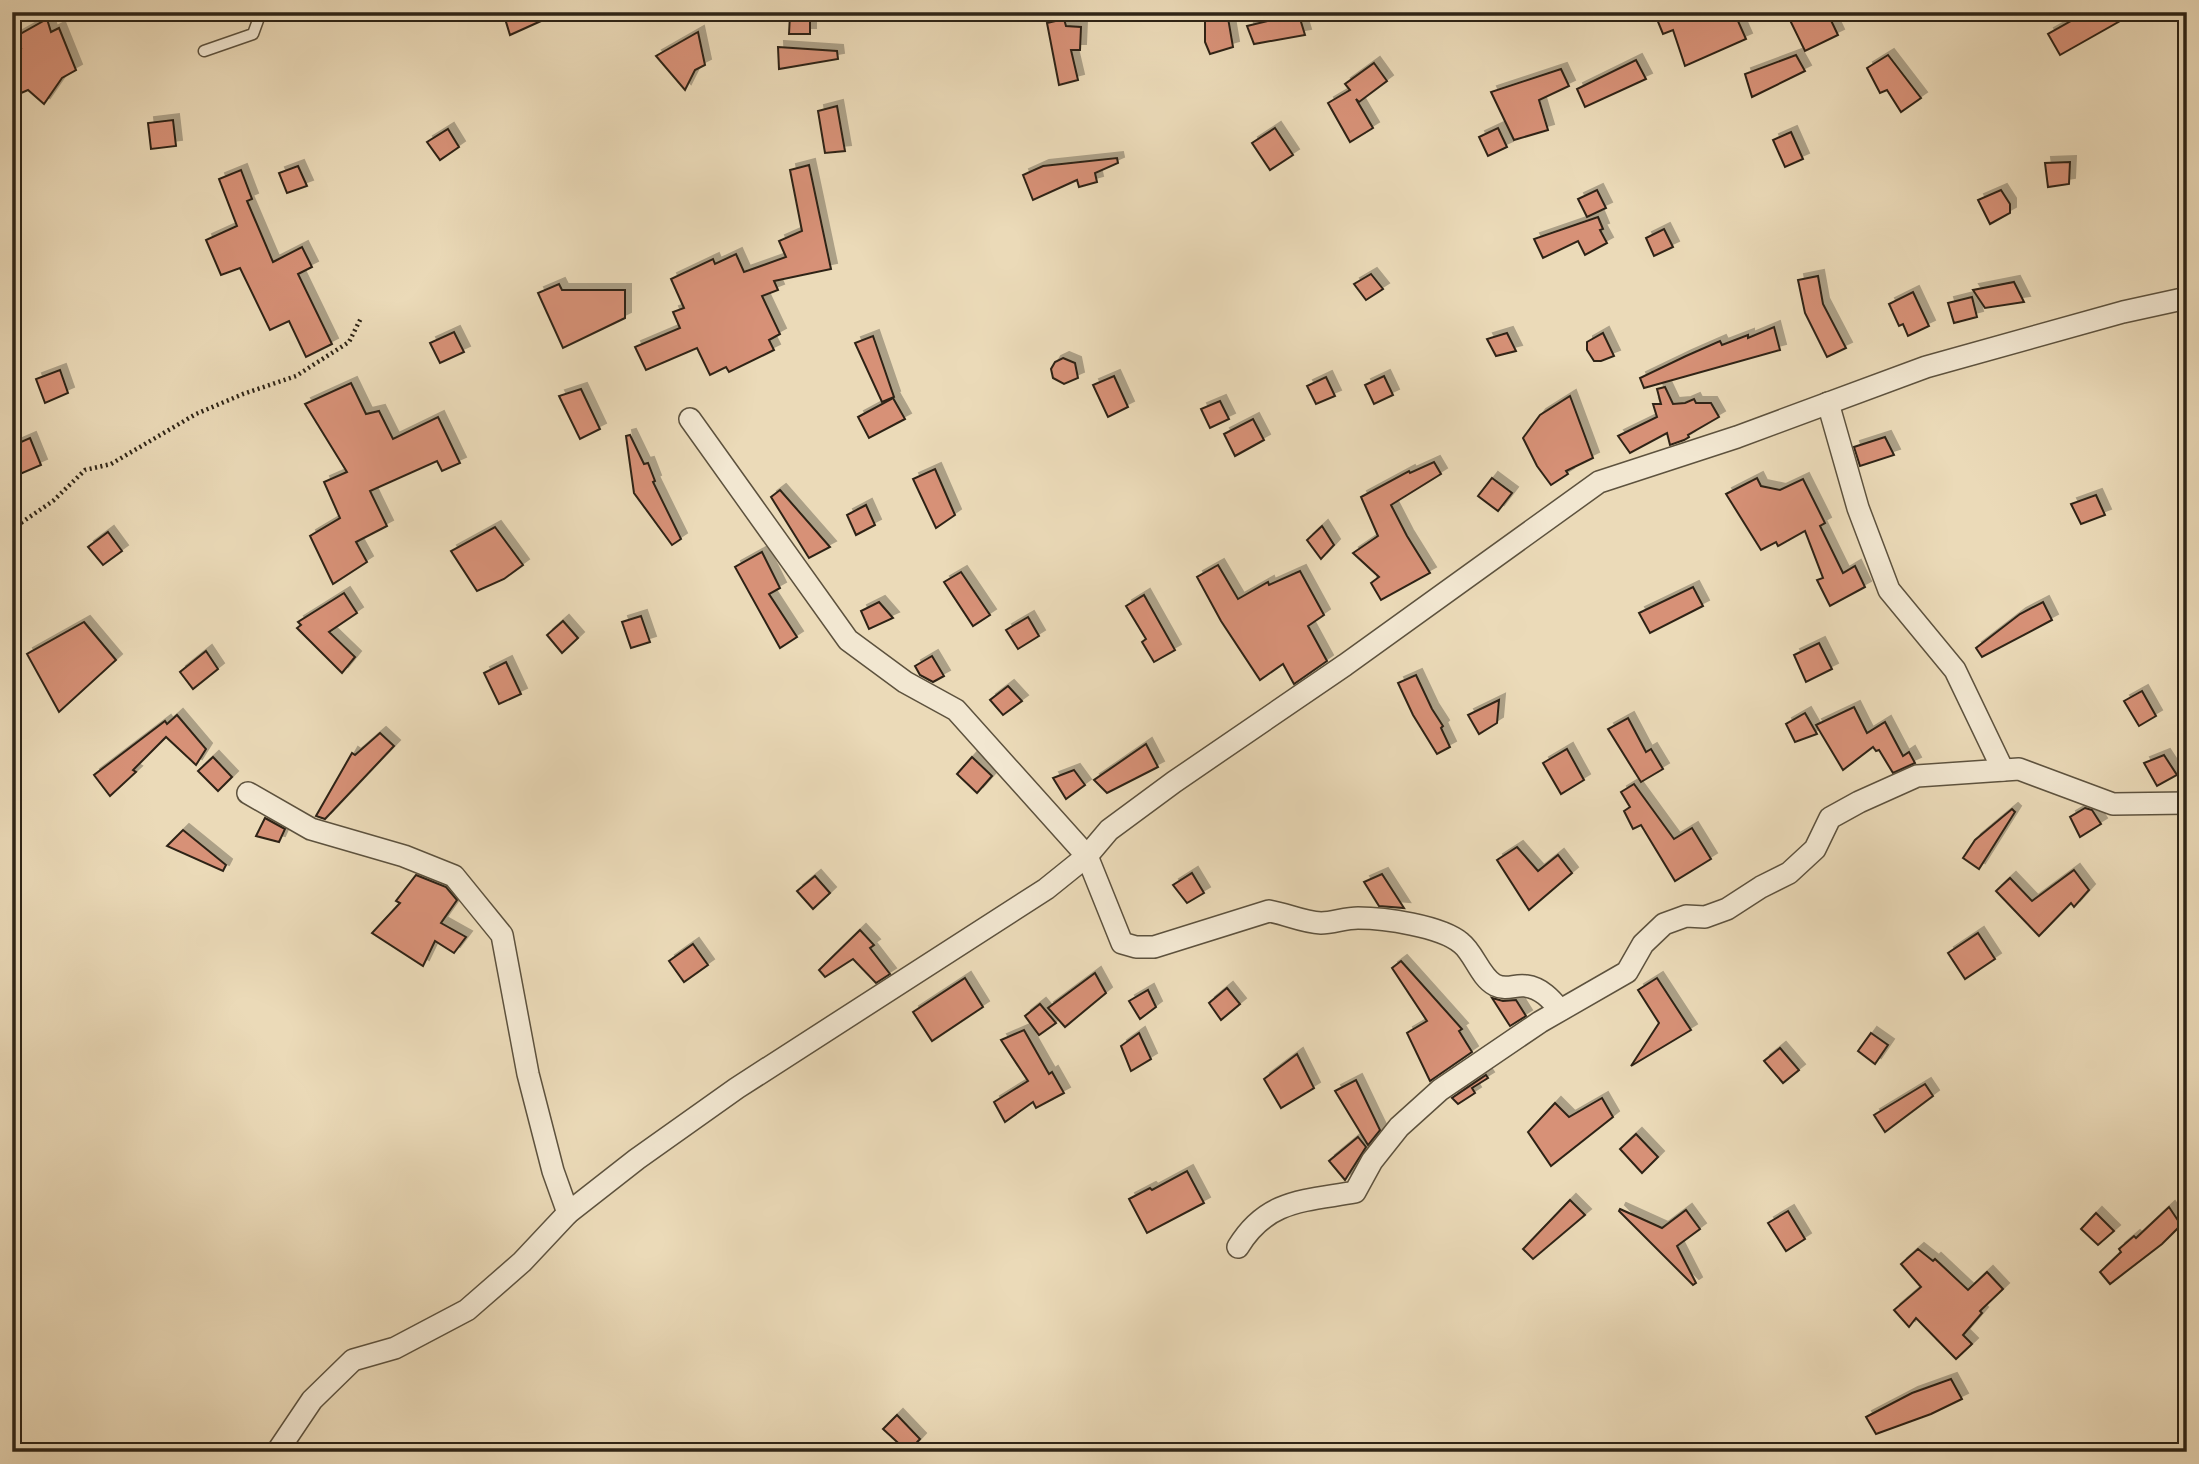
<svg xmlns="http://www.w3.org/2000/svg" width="2199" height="1464" viewBox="0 0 2199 1464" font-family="'Gentium Book Plus',serif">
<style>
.building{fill:#d79177;stroke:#2e2416;stroke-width:2;filter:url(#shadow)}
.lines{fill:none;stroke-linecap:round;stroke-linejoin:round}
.service-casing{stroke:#5d523e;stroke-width:13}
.minor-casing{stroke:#5d523e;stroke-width:24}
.path{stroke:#2e2416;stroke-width:4.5;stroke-dasharray:2 3.5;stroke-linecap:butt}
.service{stroke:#f2e7d1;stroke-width:10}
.minor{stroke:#f2e7d1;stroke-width:21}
</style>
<defs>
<filter id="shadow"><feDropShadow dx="6" dy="-6" stdDeviation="0" flood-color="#0004"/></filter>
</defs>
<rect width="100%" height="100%" fill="#ebdab8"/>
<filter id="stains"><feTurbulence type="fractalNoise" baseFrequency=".00286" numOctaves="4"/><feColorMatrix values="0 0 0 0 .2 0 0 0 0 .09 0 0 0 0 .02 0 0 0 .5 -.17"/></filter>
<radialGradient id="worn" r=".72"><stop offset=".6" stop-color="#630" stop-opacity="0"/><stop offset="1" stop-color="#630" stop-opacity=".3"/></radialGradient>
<g class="building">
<path d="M503 12H561L510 35Z"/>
<path d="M1205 12H1227L1233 47 1210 54 1205 42Z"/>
<path d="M1274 12H1298L1305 35 1254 44 1247 26 1276 19Z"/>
<path d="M1654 12H1734L1746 39 1685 66 1673 30 1663 34Z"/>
<path d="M1786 12H1827L1838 35 1805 51Z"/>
<path d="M2087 12H2136L2060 55 2048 34Z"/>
<path d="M790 15H810V34H789Z"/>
<path d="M47 19 51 32 59 28 76 70 62 78 44 104 28 90 12 97V51L21 48 15 37Z"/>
<path d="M1064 19 1066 26 1081 27 1080 50H1071L1078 80 1059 85 1047 23Z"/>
<path d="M698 32 705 65 695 70 685 90 656 56Z"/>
<path d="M778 47 837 51 838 59 779 69Z"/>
<path d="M1796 55 1805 71 1752 97 1745 74Z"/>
<path d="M1888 55 1921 98 1901 112 1887 90 1880 93 1867 68Z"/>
<path d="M1636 60 1646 79 1585 107 1577 89Z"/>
<path d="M1374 63 1387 81 1359 102 1356 99 1373 128 1350 142 1328 103 1350 90 1345 84Z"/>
<path d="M1561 69 1569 86 1539 100 1548 130 1514 140 1491 92Z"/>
<path d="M837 106 845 151 825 153 818 111Z"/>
<path d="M173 120 176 146 151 149 148 123Z"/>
<path d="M1275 128 1293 155 1270 170 1252 143Z"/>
<path d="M1498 128 1507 147 1488 156 1479 137Z"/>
<path d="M448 129 459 147 440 160 427 142Z"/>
<path d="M1791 132 1803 159 1785 167 1773 140Z"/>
<path d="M1117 158 1118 163 1095 173 1097 182 1079 187 1077 180 1033 200 1023 175 1043 166Z"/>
<path d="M2070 162 2069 184 2048 187 2045 163Z"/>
<path d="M809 165 831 269 774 281 778 290 762 296 780 334 769 340 774 350 729 372 726 367 710 375 697 348 646 370 635 347 680 328 673 312 684 308 671 279 713 259 715 264 736 254 744 272 786 257 779 241 802 231 790 170Z"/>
<path d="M298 166 307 186 287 193 279 173Z"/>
<path d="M241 170 252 199 247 201 273 262 302 247 312 267 298 274 332 344 306 357 289 321 270 330 240 268 221 275 206 240 237 226 219 179Z"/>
<path d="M1597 190 1606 208 1587 217 1578 199Z"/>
<path d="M2001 190 2010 204V213L1990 224 1978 200Z"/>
<path d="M1598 217 1603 229 1600 230 1607 243 1585 255 1578 241 1543 258 1534 239Z"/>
<path d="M1664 229 1673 247 1654 256 1646 238Z"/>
<path d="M1371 274 1383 289 1366 300 1354 284Z"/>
<path d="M1818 276 1823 304 1846 348 1827 357 1805 313 1798 280Z"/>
<path d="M2014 282 2024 302 1985 308 1973 290Z"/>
<path d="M559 284 562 290H625V318L563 348 538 293Z"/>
<path d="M1913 292 1929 326 1908 336 1903 324 1899 326 1889 304Z"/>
<path d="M1972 297 1977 317 1954 323 1948 303Z"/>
<path d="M1774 327 1780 350 1644 388 1640 378 1686 356 1720 341 1722 345 1748 335V338Z"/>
<path d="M454 332 464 352 440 363 430 343Z"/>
<path d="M1507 333 1516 351 1496 356 1487 339Z"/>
<path d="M1603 333 1614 356 1601 361H1594L1587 350V342Z"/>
<path d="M873 336 894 397 882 402 855 343Z"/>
<path d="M1063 358 1075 363 1078 378 1064 384 1053 378 1051 369 1055 362Z"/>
<path d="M60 370 68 393 45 403 36 379Z"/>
<path d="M1114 376 1128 407 1108 417 1093 385Z"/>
<path d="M1384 376 1393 395 1374 404 1365 385Z"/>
<path d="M1326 377 1335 396 1316 404 1307 386Z"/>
<path d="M351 383 366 414 379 411 393 439 438 417 460 463 442 471 437 461 370 491 387 526 356 542 367 562 333 584 310 536 340 518 324 482 347 472 305 404Z"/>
<path d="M1665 387 1673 404 1685 403 1694 399 1696 403H1711L1719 417 1688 435 1689 437 1684 440 1670 445 1667 433 1630 453 1618 436 1657 417 1653 404H1661L1657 389Z"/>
<path d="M581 389 600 429 580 439 559 396Z"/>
<path d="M1570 396 1593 458 1566 471 1568 474 1551 485 1537 466 1523 438 1540 415Z"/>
<path d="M893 398 905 419 869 438 858 417Z"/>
<path d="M1220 401 1229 419 1210 428 1201 409Z"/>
<path d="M1253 419 1264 440 1235 456 1224 434Z"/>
<path d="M630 435 644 464 648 463 655 481 653 482 681 539 672 545 634 493 626 436Z"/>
<path d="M1885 437 1894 455 1860 466 1854 447Z"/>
<path d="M30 438 41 465 20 474 12 457V446Z"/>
<path d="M1434 462 1441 474 1391 505 1407 536 1430 573 1381 600 1371 583 1379 577 1353 553 1378 536 1361 497 1409 471 1410 473Z"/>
<path d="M935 469 955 515 936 528 913 479Z"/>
<path d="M1492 478 1512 493 1498 511 1478 496Z"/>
<path d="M1757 478 1761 486 1780 490 1803 479 1825 523 1820 526 1843 573 1855 566 1865 587 1830 606 1817 580 1823 578 1805 531 1778 546 1776 542 1761 550 1726 494Z"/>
<path d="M780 490 830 547 809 558 771 497Z"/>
<path d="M2096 495 2105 515 2081 524 2071 504Z"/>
<path d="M866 505 875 525 856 535 847 515Z"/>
<path d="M1322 526 1334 545 1321 559 1307 540Z"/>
<path d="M495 527 523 565 504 579 477 591 451 551Z"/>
<path d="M108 532 122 551 103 565 88 547Z"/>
<path d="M762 552 780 588 769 594 797 637 780 648 735 567Z"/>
<path d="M1218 565 1238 599 1268 582 1269 585 1300 571 1324 615 1308 626 1327 661 1294 684 1283 664 1260 680 1221 621 1197 577Z"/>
<path d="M961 572 990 615 973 626 944 582Z"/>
<path d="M1693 587 1703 606 1650 633 1639 613Z"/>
<path d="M344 593 357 613 329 632 355 657 342 673 297 628 301 625 298 622Z"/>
<path d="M1144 595 1175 650 1154 662 1142 642 1146 639 1126 606Z"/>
<path d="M879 602 893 618 869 629 861 611Z"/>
<path d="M2043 602 2052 620 1982 657 1976 648 2020 614Z"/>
<path d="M641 616 650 642 631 648 622 622Z"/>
<path d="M1028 617 1039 636 1018 649 1006 630Z"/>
<path d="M563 621 578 638 562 653 547 635Z"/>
<path d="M84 622 116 660 59 712 27 654Z"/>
<path d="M1819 643 1832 669 1806 682 1794 655Z"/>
<path d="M206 651 218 669 193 689 180 672Z"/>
<path d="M932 656 944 676 933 682 920 675 915 666Z"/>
<path d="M506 662 521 694 499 704 484 673Z"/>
<path d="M1416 675 1432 709 1443 726 1441 728 1450 747 1437 754 1413 715 1398 683Z"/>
<path d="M1008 686 1022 701 1003 715 990 700Z"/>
<path d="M2142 691 2156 716 2139 726 2124 701Z"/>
<path d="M1499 700 1497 723 1479 734 1468 715Z"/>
<path d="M1854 707 1867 733 1885 722 1903 756 1909 752 1915 763 1893 773 1879 750 1876 751 1873 747 1843 770 1816 725Z"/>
<path d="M1805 713 1817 734 1795 742 1786 724Z"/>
<path d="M177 715 206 749 196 765 166 737 133 770 136 772 110 796 94 775 165 721 167 724Z"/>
<path d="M1628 718 1646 752 1651 749 1663 769 1641 782 1608 729Z"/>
<path d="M380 733 394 746 325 819 316 816 352 753 355 755Z"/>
<path d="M1146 744 1158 767 1107 793 1094 780Z"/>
<path d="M1567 749 1584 780 1561 794 1543 763Z"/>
<path d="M2164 755 2177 775 2157 786 2144 763Z"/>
<path d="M213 757 232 777 218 791 198 771Z"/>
<path d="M972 757 992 776 977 793 957 774Z"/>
<path d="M1074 770 1085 785 1066 799 1053 778Z"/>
<path d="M1634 784 1674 839 1692 828 1711 859 1675 881 1641 825 1633 829 1624 811 1630 807 1621 792Z"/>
<path d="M2085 808 2092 810 2101 824 2080 837 2070 817Z"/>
<path d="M2012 809 2015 812 1979 869 1963 858 1975 840Z"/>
<path d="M265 818 285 829 279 842 256 836Z"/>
<path d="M183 830 226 865 223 871 167 846Z"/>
<path d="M1517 847 1538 871 1558 855 1572 873 1529 910 1497 860Z"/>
<path d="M2074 870 2089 890 2074 907 2071 903 2039 936 1996 891 2010 878 2032 901Z"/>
<path d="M1192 873 1204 893 1187 903 1173 885Z"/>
<path d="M1382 874 1404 908 1379 906 1364 882Z"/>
<path d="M416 875 446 887 457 900 441 923 466 937 454 953 435 941 423 966 372 933 400 903 396 901Z"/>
<path d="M815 876 830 893 813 909 797 891Z"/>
<path d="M860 930 874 945 870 948 890 974 876 983 853 959 825 977 819 970Z"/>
<path d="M1978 933 1995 959 1965 979 1948 953Z"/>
<path d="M693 944 708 965 684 982 669 961Z"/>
<path d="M1401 961 1462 1029 1459 1031 1472 1052 1430 1081 1407 1033 1427 1021 1392 968Z"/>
<path d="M1095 973 1106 993 1065 1027 1048 1008Z"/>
<path d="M965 978 983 1007 932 1041 913 1012Z"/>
<path d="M1657 978 1691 1030 1631 1066 1659 1023 1638 990Z"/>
<path d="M1227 988 1240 1004 1221 1020 1209 1003Z"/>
<path d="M1148 990 1156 1007 1140 1019 1129 1001Z"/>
<path d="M1492 998 1503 1001 1516 1000 1526 1016 1510 1026Z"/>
<path d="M1040 1004 1056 1023 1039 1035 1025 1016Z"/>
<path d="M1024 1030 1049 1074 1052 1072 1064 1093 1036 1108 1033 1102 1005 1122 994 1102 1028 1081 1001 1040Z"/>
<path d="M1139 1033 1151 1059 1131 1071 1121 1046Z"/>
<path d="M1871 1033 1888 1045 1875 1064 1858 1051Z"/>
<path d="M1780 1048 1799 1070 1783 1083 1764 1061Z"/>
<path d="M1297 1054 1314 1088 1281 1108 1264 1079Z"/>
<path d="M1486 1075 1488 1078 1472 1088 1475 1093 1458 1104 1452 1098Z"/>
<path d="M1356 1080 1380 1130 1368 1145 1335 1091Z"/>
<path d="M1925 1084 1933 1096 1885 1132 1874 1115Z"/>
<path d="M1602 1098 1613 1117 1551 1166 1528 1132 1555 1103 1569 1117Z"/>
<path d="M1636 1134 1658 1157 1642 1173 1620 1149Z"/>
<path d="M1358 1137 1366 1147 1345 1180 1329 1161Z"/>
<path d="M1187 1171 1204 1203 1147 1233 1129 1199 1150 1188 1152 1190Z"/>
<path d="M1570 1200 1585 1215 1533 1259 1523 1249Z"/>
<path d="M2169 1207 2181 1225 2162 1244 2110 1284 2100 1272 2121 1252 2119 1249 2134 1236 2136 1238Z"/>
<path d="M1620 1209 1662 1228 1686 1210 1700 1229 1677 1246 1696 1283 1693 1285 1619 1211Z"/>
<path d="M1788 1211 1805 1239 1786 1251 1768 1223Z"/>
<path d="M2096 1213 2114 1231 2098 1245 2081 1229Z"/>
<path d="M1918 1249 1933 1261 1935 1259 1968 1290 1987 1272 2003 1289 1980 1311 1982 1313 1963 1335 1972 1344 1956 1359 1916 1318 1909 1327 1894 1310 1921 1287 1901 1264Z"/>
<path d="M1951 1379 1962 1399 1931 1414 1876 1434 1866 1417 1912 1393Z"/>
<path d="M897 1415 920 1439 908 1452 883 1429Z"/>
</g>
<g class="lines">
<g class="service-casing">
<path id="service" d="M204 51 253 34 261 12"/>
</g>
<g class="minor-casing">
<g id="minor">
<path d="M1828 403 1858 508 1889 590 1955 670 2003 770"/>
<path d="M690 419 848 640 905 682 956 710 1087 856 1122 943 1136 947H1154L1269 911C1287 914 1302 922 1321 923 1333 923 1345 918 1358 918 1384 918 1441 926 1461 943 1474 953 1480 977 1495 985 1507 991 1515 984 1526 986 1541 988 1551 999 1560 1010"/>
<path d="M248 793 311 829 404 856 454 876 502 935 528 1074 553 1171 568 1213"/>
<path d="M1238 1247C1267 1199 1305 1201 1355 1192L1372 1161 1399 1127 1440 1090 1540 1022 1627 972 1643 944 1664 924 1686 916 1705 917 1727 909 1761 887 1789 873 1815 849 1830 818 1859 802 1917 776 2019 769 2113 804 2187 803"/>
<path d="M277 1452 312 1400 353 1360 395 1348 467 1310 522 1262 568 1213 637 1159 737 1088 1046 889 1087 856 1109 830 1174 782 1345 665 1599 482 1737 437 1926 367 2123 312 2187 298"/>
</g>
</g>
<path class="path" d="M12 529 53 501 85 470 111 464 196 414 243 394 296 376 349 342 361 318"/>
<use href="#service" class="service"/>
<use href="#minor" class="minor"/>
</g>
<rect width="2199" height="1464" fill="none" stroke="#ebdab8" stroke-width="42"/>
<rect x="14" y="14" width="2171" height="1436" fill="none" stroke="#2e2416" stroke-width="3.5"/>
<rect x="21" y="21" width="2157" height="1422" fill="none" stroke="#2e2416" stroke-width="2"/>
<rect width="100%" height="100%" filter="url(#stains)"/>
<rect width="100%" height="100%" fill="url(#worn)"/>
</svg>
